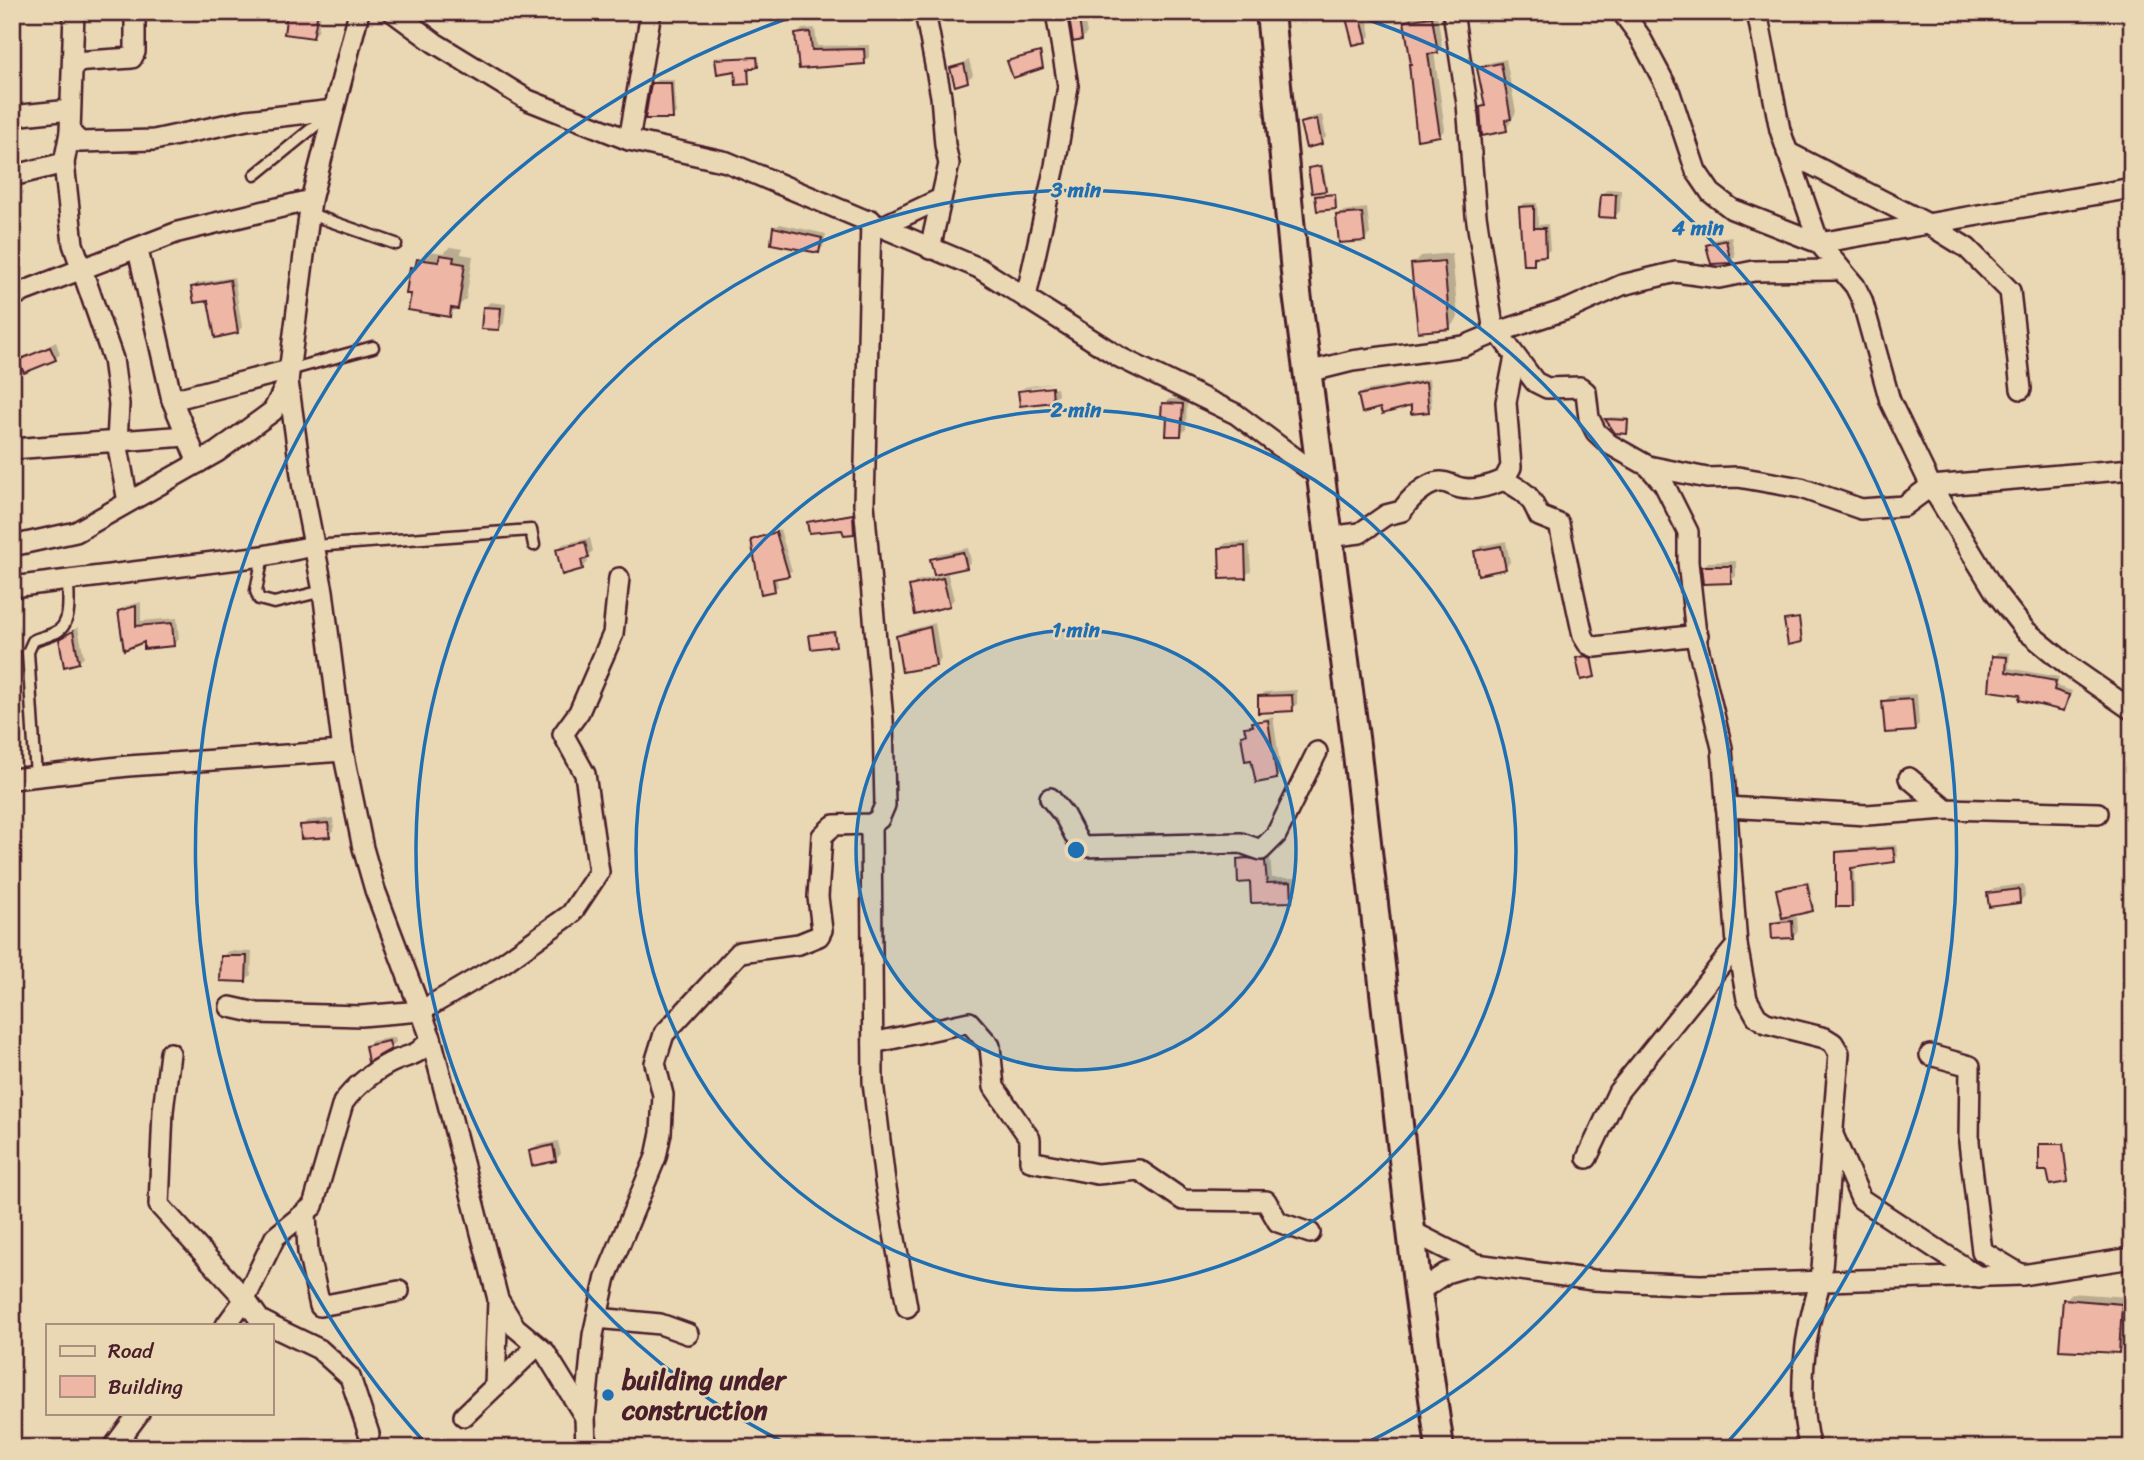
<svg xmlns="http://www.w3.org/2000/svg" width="2144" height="1460" viewBox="0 0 2144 1460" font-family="Sriracha,sans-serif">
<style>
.shadow{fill:#0003}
.building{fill:#eeb6a5;stroke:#4a1f2b;stroke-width:2}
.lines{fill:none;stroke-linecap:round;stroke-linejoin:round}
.service-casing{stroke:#4a1f2b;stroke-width:15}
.minor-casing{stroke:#4a1f2b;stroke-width:24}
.secondary-casing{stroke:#4a1f2b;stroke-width:32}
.service{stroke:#ead8b5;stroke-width:10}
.minor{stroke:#ead8b5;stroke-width:19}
.secondary{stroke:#ead8b5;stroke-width:26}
.ring{fill:none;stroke:#1f6fb2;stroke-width:3.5}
.poi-dot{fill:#1f6fb2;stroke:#ead8b5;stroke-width:2.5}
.labels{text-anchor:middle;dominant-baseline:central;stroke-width:5;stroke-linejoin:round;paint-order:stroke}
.poi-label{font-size:26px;font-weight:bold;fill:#4a1f2b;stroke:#ead8b5;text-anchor:start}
.centre{fill:#1f6fb2;stroke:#ead8b5;stroke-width:3.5}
.ring-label{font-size:21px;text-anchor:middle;font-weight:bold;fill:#1f6fb2;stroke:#ead8b5;stroke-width:5;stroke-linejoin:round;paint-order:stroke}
</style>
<rect width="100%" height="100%" fill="#ead8b5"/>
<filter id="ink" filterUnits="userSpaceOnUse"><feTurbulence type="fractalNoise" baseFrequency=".0143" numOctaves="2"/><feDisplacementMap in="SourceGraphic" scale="14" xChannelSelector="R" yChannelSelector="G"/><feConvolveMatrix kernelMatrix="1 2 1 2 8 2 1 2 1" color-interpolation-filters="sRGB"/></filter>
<g filter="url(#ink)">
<g class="shadow">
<path d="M289 12H321L318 31 313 37Z"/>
<path d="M954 12H976L954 16Z"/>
<path d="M1070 12H1083L1087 33 1082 39Z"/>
<path d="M1110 12H1147L1111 18Z"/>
<path d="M1203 12H1220L1221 17 1204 23Z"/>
<path d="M1287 12H1302L1303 15 1288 20Z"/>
<path d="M1366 12 1371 35 1366 40 1348 19 1354 13Z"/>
<path d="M1437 12 1442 46 1434 52 1445 129 1440 135 1413 63 1406 22 1411 16Z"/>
<path d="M815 28 817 46 869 45V57L864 62 801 67 797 34 802 29Z"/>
<path d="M1042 51V66L1009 62 1011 60Z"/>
<path d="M759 56V64L750 67 749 82 736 69 717 60Z"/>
<path d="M1506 59 1516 112 1506 130 1481 107 1486 103 1479 69 1484 64Z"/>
<path d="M969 60 973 75 967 80 952 69Z"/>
<path d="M657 80H674L676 113 672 117 653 84Z"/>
<path d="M1322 115 1326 137 1321 143 1302 123 1308 118Z"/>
<path d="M1323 164 1327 187 1325 189 1309 169Z"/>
<path d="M1608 189 1621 190 1620 211 1615 216 1602 194Z"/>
<path d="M1336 193V208L1317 196 1319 194Z"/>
<path d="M1525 203H1537L1538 225 1548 224 1550 250 1538 255 1534 263 1520 207Z"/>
<path d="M1367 208 1370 234 1365 239 1338 216 1344 211Z"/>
<path d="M780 224 826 234 823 247 818 251 775 228Z"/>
<path d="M1731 236 1735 256 1730 261 1708 245 1713 240Z"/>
<path d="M450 247 462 249 461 254 473 256 466 299 449 315 413 293 412 268 427 251 444 253Z"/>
<path d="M1452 253 1458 318 1450 327 1413 265 1421 256Z"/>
<path d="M234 277 242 327 238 332 209 299 193 287 197 283Z"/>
<path d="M490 302 506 304 504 323 499 329 485 307Z"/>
<path d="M56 342 60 354 55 359 20 360Z"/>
<path d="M1429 379 1432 407 1428 410 1412 404 1382 406 1360 395 1364 391Z"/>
<path d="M1056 382 1023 389V392L1057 388 1058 395 1053 400 1020 392 1025 387Z"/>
<path d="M1169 399H1187L1186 429 1181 434 1164 404Z"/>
<path d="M1609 417 1629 418V430L1616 432Z"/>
<path d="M854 513V532L809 522 811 520Z"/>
<path d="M780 529 792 571 776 577 778 586 774 589 753 541Z"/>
<path d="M590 538 593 551 586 557 588 562 583 568 558 550 563 544Z"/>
<path d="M1506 541 1510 562 1505 568 1476 551 1481 546Z"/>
<path d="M1249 542 1251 571 1245 576 1221 548 1226 543Z"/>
<path d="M968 548 971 561 966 567 947 571 954 599 949 605 911 587 916 581 947 574 932 560 938 554Z"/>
<path d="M1736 561V576L1731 581 1703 567 1708 562Z"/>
<path d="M141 602V621L177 618 179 639 174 645 145 640 120 612 126 606Z"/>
<path d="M1800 617 1803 639 1801 641 1786 620Z"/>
<path d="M935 623 941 659 935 665 898 637 903 632Z"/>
<path d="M78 627 84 657 79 662 60 640Z"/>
<path d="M836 631 835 644 811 636 813 634Z"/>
<path d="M1998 652 2010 653 2009 668 2059 677 2057 686 2072 691 2068 705 2063 709 2022 694 1994 656Z"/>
<path d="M1580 657H1593L1595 676 1578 659Z"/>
<path d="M1297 690V704L1292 710 1260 697 1265 692Z"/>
<path d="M1917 694 1919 724 1914 729 1884 702 1890 696Z"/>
<path d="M1273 716 1281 772 1276 777 1252 758 1243 736 1252 723Z"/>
<path d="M333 818 334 830 329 835 302 826 307 821Z"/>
<path d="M1896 845 1898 856 1894 860 1854 866 1855 902 1851 905 1838 853 1842 850Z"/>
<path d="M1244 854 1270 856 1272 878H1296V895L1291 900 1252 880 1239 860Z"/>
<path d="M1809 882 1814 907 1784 915 1797 917 1798 931 1792 937 1773 923 1784 918 1778 889Z"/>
<path d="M2024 884 2025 896 2020 902 1989 894 1994 888Z"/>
<path d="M228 951 252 952 251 975 245 980 223 956Z"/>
<path d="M395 1037 396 1042 390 1048 367 1047 372 1041Z"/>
<path d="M558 1141 561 1154 556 1159 531 1151 536 1146Z"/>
<path d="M2042 1143H2064L2068 1181 2040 1145Z"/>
<path d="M2072 1293 2128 1297 2125 1344 2118 1351 2065 1300Z"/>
</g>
<g class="building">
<path d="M287 12H318L313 38 284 34Z"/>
<path d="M1068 12H1078L1082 40 1073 42Z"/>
<path d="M1360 15 1367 42 1353 45 1346 18Z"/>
<path d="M1432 17 1438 53 1428 54 1440 136 1417 140 1409 64H1411L1404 21Z"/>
<path d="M810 32 812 50 864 49 865 64 799 69 795 34Z"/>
<path d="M1040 52 1043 68 1013 78 1007 61Z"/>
<path d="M757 57 758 67 748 69 749 84 736 85 735 71 717 74 715 59Z"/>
<path d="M1501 63 1511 119 1505 120 1507 131 1482 136 1480 107 1485 106 1477 68Z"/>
<path d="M964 64 968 82 955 86 950 68Z"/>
<path d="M651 83H671L673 119H645Z"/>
<path d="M1317 119 1322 144 1306 148 1300 123Z"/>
<path d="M1321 166 1326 191 1312 193 1308 168Z"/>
<path d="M1335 194 1336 209 1317 211 1315 196Z"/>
<path d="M1601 194H1616L1615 218 1599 217Z"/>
<path d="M1534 206V228H1545L1546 256 1534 257V265H1523L1519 207Z"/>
<path d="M1362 213 1365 241 1339 243 1336 215Z"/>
<path d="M773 227 822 238 819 253 771 244Z"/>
<path d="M1726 240 1731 263 1711 264 1706 245Z"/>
<path d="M440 255 454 257 453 262 465 264 458 309 451 308 450 317 408 310 411 294H406L410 267 415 268 417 259 439 262Z"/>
<path d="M1444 261 1450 329 1418 332 1411 264Z"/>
<path d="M230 280 238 333 215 338 208 301 194 303 191 287Z"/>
<path d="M483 307 501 308 499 330 481 329Z"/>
<path d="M50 347 56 360 24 373 18 360Z"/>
<path d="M1426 382 1429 412 1411 414V406L1382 414 1380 408 1362 413 1358 395Z"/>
<path d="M1052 387 1053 402 1020 406 1018 391Z"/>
<path d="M1162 403 1183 404 1181 436H1166L1167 417 1161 416Z"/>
<path d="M1605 419 1628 420 1627 434 1615 433Z"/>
<path d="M853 514 854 534 844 535 842 530 809 533 807 522Z"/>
<path d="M776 532 789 576 773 579 775 591 761 594 751 540Z"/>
<path d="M585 542 589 558 581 560 583 569 562 575 556 549Z"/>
<path d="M1245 546 1246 578 1220 579 1219 548Z"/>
<path d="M1501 546 1506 569 1478 575 1474 551Z"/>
<path d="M963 552 967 568 934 575 930 559Z"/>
<path d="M1701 566H1731V583L1703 584Z"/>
<path d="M943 578 950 606 915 615 909 586Z"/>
<path d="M136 606V626L172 623 174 646 144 649V642L124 650 118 611Z"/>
<path d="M1799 618 1802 642 1788 645 1784 620Z"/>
<path d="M930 627 936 666 902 672 896 636Z"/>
<path d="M73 631 79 663 64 667 59 639Z"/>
<path d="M834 632 836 646 811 649 809 635Z"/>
<path d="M1585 656 1591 658 1595 677 1581 680 1576 658Z"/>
<path d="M1992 656 2007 657 2006 672 2056 681 2054 690 2069 695 2064 711 2019 700 2020 695 1989 691Z"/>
<path d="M1292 695 1293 711 1258 713V696Z"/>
<path d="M1912 699 1915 731 1885 733 1882 701Z"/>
<path d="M1268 720 1277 779 1256 783 1251 760 1245 761 1241 735 1246 734 1244 727 1253 726 1252 722Z"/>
<path d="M328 823 330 837 301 839 300 825Z"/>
<path d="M1893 848 1895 862 1851 868 1852 907H1836V852Z"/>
<path d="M1247 858 1265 861 1267 883 1291 882 1292 902 1251 903 1250 882 1238 883 1237 859Z"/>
<path d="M1807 883 1813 911 1782 918 1776 889Z"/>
<path d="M2019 889 2020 903 1989 907 1987 893Z"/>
<path d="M1792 921 1793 938 1772 939 1771 923Z"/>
<path d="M221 956H247L246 982 220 981Z"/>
<path d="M389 1041 391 1049 368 1062 365 1046Z"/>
<path d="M2039 1144H2063L2068 1182 2050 1185 2047 1171H2039Z"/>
<path d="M553 1145 556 1161 532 1166 529 1151Z"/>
<path d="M2063 1299 2122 1304 2119 1353 2059 1350Z"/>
</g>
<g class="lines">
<g class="service-casing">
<g id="service">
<path d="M255 175 331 113"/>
<path d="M310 214 396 244"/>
<path d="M289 370 373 347"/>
<path d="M314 546 531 530 534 545"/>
<path d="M263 556 256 591 259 599 274 603 323 591"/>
<path d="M36 776 28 652 33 641C39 637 47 637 54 633 73 626 68 597 68 581"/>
</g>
</g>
<g class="minor-casing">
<g id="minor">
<path d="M74 12 70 132 64 163 73 244 113 359 119 404 117 442 128 502"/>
<path d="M393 12 435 43 528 100 629 140 727 162 979 268 1119 357 1236 414 1319 476"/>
<path d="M925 12 941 96 945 145 949 164 930 249"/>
<path d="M1453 12 1467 104 1476 215 1493 326 1535 382 1547 388 1580 387 1586 392 1589 418 1596 432 1609 444 1648 466 1664 484 1688 532V562L1697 643 1722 748 1737 945 1747 999 1757 1017 1766 1023 1825 1038 1833 1043 1839 1053 1821 1281C1804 1330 1796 1397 1810 1448"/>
<path d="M1622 12 1639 35 1670 93 1696 171 1711 193 1732 209 1819 243 1855 286 1862 300 1890 401 1931 486 1996 593 2025 630 2070 667 2132 710"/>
<path d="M1757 12 1780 130 1819 243 2132 188"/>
<path d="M73 62 132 58 135 52V12"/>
<path d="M12 116 70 110"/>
<path d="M70 132 80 142 154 140 247 120 334 110"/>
<path d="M629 140 651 12"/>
<path d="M1787 152 1928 224 1967 248 2010 291 2021 389"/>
<path d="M12 176 64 163"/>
<path d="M883 226 940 199"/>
<path d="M138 250 172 400 198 463"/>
<path d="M12 296 178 232 311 200"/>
<path d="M1026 297 1055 166 1068 86 1056 12"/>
<path d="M1308 372 1352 361 1464 346 1498 332 1571 308 1622 285 1676 272 1719 278 1754 271 1839 270"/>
<path d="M288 381 303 489 323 591 343 751 363 848 375 890 431 1038 498 1299 515 1327 545 1352 585 1417"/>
<path d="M172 400 289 370"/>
<path d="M12 449 186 436"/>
<path d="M1648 466 1707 478 1738 477 1801 488 1861 509 1904 506 1931 486 2132 469"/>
<path d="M1504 480C1524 492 1529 492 1539 516L1559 524 1583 636 1588 644 1595 647 1698 635"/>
<path d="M1328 537 1360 533 1386 515 1402 511C1409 499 1426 483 1440 482 1447 481 1454 487 1461 488 1473 491 1492 485 1504 480L1511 467 1506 402 1515 356"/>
<path d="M12 546 76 532 217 452 273 411 288 381 311 200 359 12"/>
<path d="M12 587 263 556 314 546"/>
<path d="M1909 778 1946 809 2098 813"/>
<path d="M12 779 128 766 343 751"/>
<path d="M1050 798 1064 815 1081 847 1241 843 1261 850 1276 835 1317 752"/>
<path d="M1726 807 1867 815 1946 809"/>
<path d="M871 824 873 1082 885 1182 907 1307"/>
<path d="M230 1007 257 1013 361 1016 421 1011 503 963 571 914 599 872 585 774 563 734 579 712 613 634 619 578"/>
<path d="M873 1043 969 1022 990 1046 994 1087 1030 1139V1161L1097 1174 1139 1170 1183 1200 1266 1201 1278 1222 1310 1233"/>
<path d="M170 1053 163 1111 159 1205 245 1299 260 1320 270 1325"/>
<path d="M1930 1055 1970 1066 1969 1142 1982 1251 2022 1275"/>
<path d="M1834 1137 1861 1199 1979 1277"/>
<path d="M1587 1158 1618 1092 1737 945"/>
<path d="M306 1214 308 1252 320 1306 399 1291"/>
<path d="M1413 1232 1476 1264 1593 1280 1700 1285 2022 1275 2132 1258"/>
<path d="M1418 1292 1446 1273 1476 1264"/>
<path d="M597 1318 660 1324 688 1334"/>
<path d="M226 1325 245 1299 275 1237 313 1206 343 1103C353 1088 374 1071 390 1063 410 1053 416 1059 431 1038"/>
<path d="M271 1326 319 1349 350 1377 369 1434"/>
<path d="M495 1386 498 1300"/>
<path d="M464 1416 537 1346"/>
<path d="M113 1448 139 1413"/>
<path d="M586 1448 585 1417 593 1335 606 1277 656 1157 661 1133 663 1095 655 1063 664 1034 740 952 799 944 819 936 822 930 818 897 822 836 834 825 871 824 879 819 885 805 883 720 864 504 871 220"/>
</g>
</g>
<g class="secondary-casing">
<path id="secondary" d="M1270 12 1297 293 1356 745 1418 1292 1440 1448"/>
</g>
<use href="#service" class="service"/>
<use href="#minor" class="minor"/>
<use href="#secondary" class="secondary"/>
</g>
</g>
<circle cx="1076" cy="850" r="220" fill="#1f6fb2" fill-opacity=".12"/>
<g class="ring">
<circle cx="1076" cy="850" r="220"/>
<circle cx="1076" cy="850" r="440"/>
<path d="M792 1446A660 660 0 1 1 1360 1446"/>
<path d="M427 1445A880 880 0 0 1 804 13M1348 13A880 880 0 0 1 1725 1445"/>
</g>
<circle class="poi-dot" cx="608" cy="1395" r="7"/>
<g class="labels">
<g class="poi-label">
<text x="622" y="1380">building under<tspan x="622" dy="30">construction</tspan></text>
</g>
</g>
<circle cx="1076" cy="850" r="10" class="centre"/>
<g class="ring-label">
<text x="1076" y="197">3 min</text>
<text x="1698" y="235">4 min</text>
<text x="1076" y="417">2 min</text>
<text x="1076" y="637">1 min</text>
</g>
<rect width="2144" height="1460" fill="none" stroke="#ead8b5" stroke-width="42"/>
<rect x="21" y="21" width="2102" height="1418" fill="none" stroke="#4a1f2b" stroke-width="2.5" filter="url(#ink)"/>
<rect x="46" y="1324" width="228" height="91" fill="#ead8b5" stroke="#aa8e7e" stroke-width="2"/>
<rect x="60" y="1346" width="35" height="10" fill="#ead8b5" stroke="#aa8e7e" stroke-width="2"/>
<text x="108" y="1358" font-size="21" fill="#4a1f2b">Road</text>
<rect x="60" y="1376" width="35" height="21" fill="#eeb6a5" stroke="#aa8e7e" stroke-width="2"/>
<text x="108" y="1394" font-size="21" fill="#4a1f2b">Building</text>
</svg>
